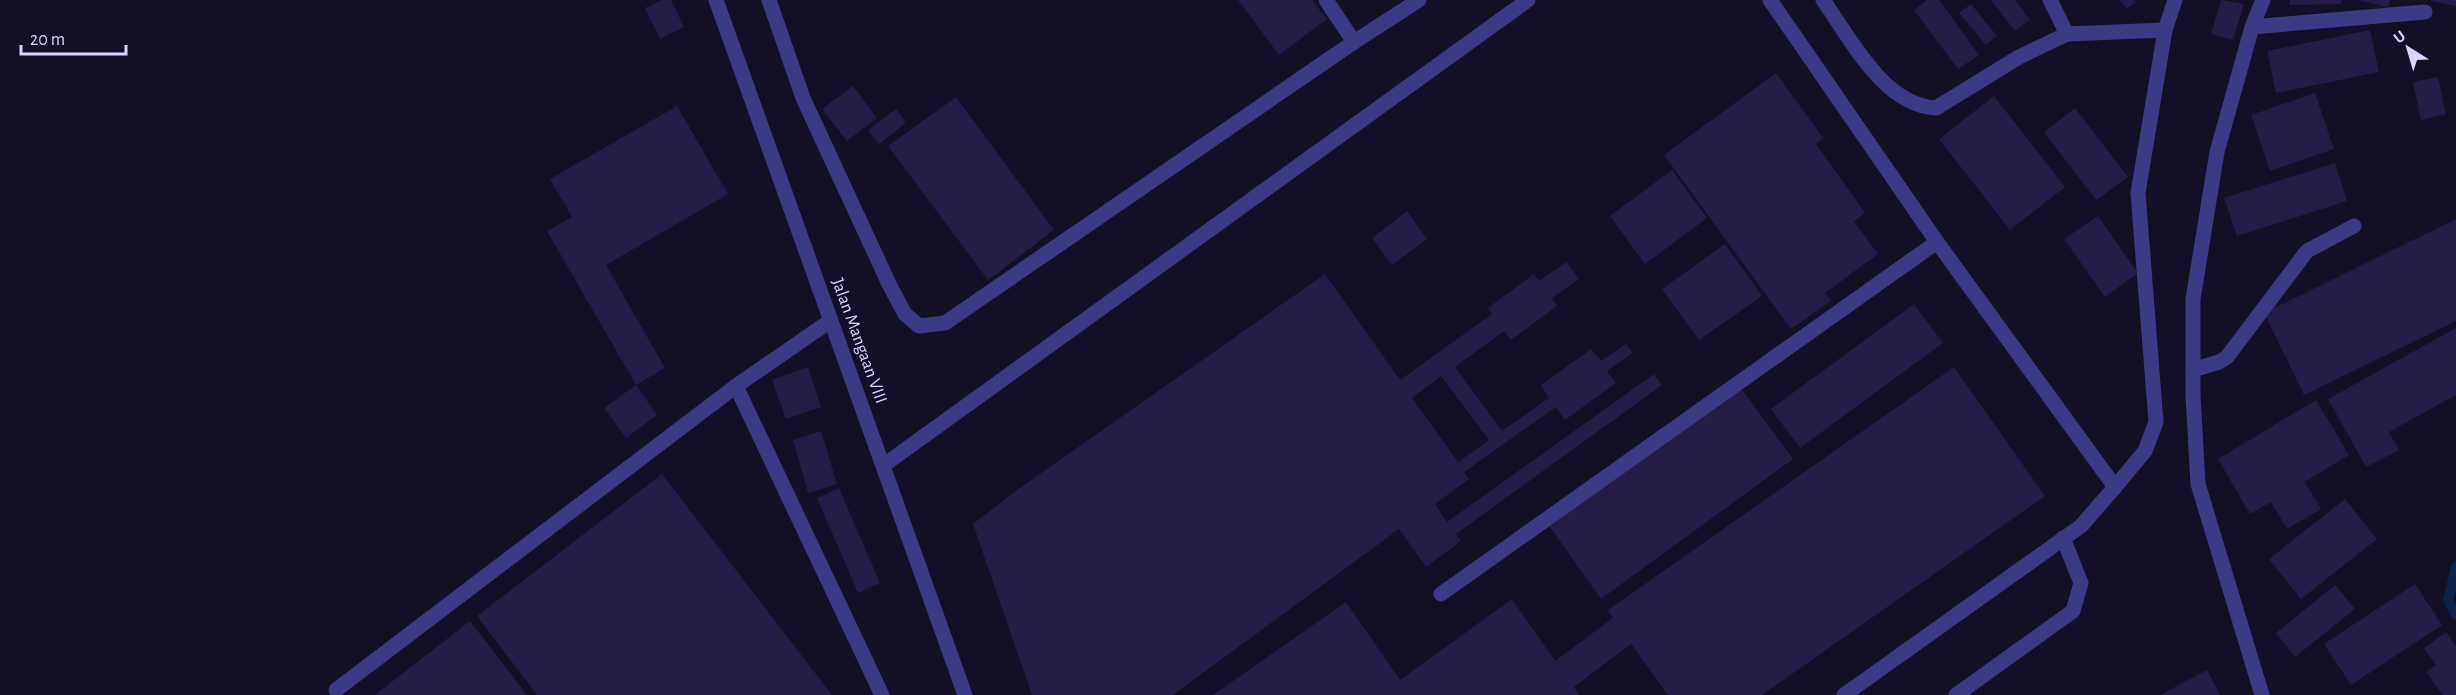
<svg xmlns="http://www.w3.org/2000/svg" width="2456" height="695" viewBox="0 0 2456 695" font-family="'Alegreya Sans',sans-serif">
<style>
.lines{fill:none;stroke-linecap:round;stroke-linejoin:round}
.stream{stroke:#0c2248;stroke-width:10}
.building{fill:#241b47;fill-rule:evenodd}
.minor{stroke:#3d3a85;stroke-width:15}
.labels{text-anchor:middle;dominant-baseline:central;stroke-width:4.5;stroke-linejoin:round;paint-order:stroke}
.street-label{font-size:18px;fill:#d9d4ff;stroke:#130f26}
</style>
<rect width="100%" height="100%" fill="#130f26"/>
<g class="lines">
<path class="stream" d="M2456 567 2448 600 2456 615"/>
</g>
<g class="building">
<path d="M662 0H671L684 27 660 39 645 8Z"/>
<path d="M1238 0H1312L1327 19 1279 55Z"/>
<path d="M1927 0H1939L1979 55 1958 69 1914 10Z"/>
<path d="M1991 0H2015L2030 20 2015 31Z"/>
<path d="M2120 0H2134L2136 2 2127 9Z"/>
<path d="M2221 0 2244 4 2233 40 2211 34Z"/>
<path d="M2290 0H2341V4L2290 5Z"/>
<path d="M2358 0H2390L2388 7Z"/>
<path d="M2431 0H2456V6L2431 1Z"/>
<path d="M1971 4 1997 36 1986 45 1959 13Z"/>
<path d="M2370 30 2379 72 2276 93 2267 51Z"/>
<path d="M1776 73 1823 138 1816 144 1865 213 1854 221 1878 254 1825 293 1831 301 1791 329 1664 155Z"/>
<path d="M2438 77 2446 114 2421 120 2413 82Z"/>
<path d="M853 86 877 118 847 141 822 109Z"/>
<path d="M2315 93 2334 149 2270 171 2251 115Z"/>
<path d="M1994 96 2065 187 2010 230 1939 139Z"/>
<path d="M956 97 1054 230 988 280 888 146Z"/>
<path d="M677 106 728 194 606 265 665 368 636 385 657 415 626 438 604 408 636 385 547 231 572 217 550 179Z"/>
<path d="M2075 108 2128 177 2096 200 2044 132Z"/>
<path d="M896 109 906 123 879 144 868 130Z"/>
<path d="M2335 163 2347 201 2237 236 2224 198Z"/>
<path d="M1672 170 1707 218 1645 264 1610 216Z"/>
<path d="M1407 211 1427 239 1392 265 1372 238Z"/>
<path d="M2098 216 2138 273 2105 297 2064 239Z"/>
<path d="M2456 219V321L2304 395 2264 313Z"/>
<path d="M1725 244 1762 296 1699 340 1662 289Z"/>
<path d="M1567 262 1579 279 1552 298 1557 306 1511 340 1504 331 1455 367 1502 431 1549 398 1541 385 1591 349 1601 361 1626 344 1633 353 1607 371 1616 383 1565 420 1556 407 1464 472 1469 479 1435 504 1447 522 1654 374 1662 385 1456 534 1461 541 1426 567 1399 529 1173 695H1032L973 524 1017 490 1325 274 1400 380 1492 314 1488 308 1534 274 1539 281ZM1441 376 1489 440 1458 462 1412 398Z"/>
<path d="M1914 304 1943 343 1800 448 1771 409Z"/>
<path d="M2456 328V395L2389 432 2399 450 2366 467 2328 399Z"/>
<path d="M808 367 821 407 786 419 772 380Z"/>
<path d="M1954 367 2045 496 1762 695H1668L1631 644 1574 687 1579 695H1213L1346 602 1400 680 1512 599 1555 661 1613 618 1608 610Z"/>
<path d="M1740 387 1793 459 1601 599 1549 526Z"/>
<path d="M2316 400 2349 455 2305 482 2321 509 2287 529 2271 502 2250 514 2218 459Z"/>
<path d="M821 431 837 484 808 493 793 440Z"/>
<path d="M662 474 832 695H537L477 616Z"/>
<path d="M839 488 880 583 858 593 817 498Z"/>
<path d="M2345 499 2377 539 2301 599 2269 559Z"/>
<path d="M2415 584 2442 625 2351 685 2324 644Z"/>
<path d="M2335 585 2355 609 2295 657 2276 633Z"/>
<path d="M470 621 527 695H377L376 694Z"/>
<path d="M2446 632 2456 646V695H2443L2426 672 2436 665 2424 648Z"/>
<path d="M2207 670 2220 695H2160Z"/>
</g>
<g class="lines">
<g class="minor">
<path d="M716 0 965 695"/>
<path d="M769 0 803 98 890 286 905 314 919 326 945 323 1354 42 1419 0"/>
<path d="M1326 0 1354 42"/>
<path d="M1770 0 1937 242 2115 487 2081 526 1844 695"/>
<path d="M1823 0C1851 39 1883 105 1936 108L2019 57 2067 34 2165 30"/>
<path d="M2050 0 2067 34"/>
<path d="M2252 27 2425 12"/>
<path d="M2193 370 2219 362 2227 357 2307 251 2354 226"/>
<path d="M736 386 882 695"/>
<path d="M884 465 1528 0"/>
<path d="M2115 487 2145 451 2156 422 2138 193 2165 30 2175 0"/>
<path d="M1441 594 1937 242"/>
<path d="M336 690 736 386 830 321"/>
<path d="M1956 695 2073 611 2081 583 2063 538"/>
<path d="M2262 695 2198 484 2193 396V299L2217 152 2252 27 2263 0"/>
</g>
</g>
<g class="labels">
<g class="street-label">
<text transform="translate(859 341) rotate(70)">Jalan Mangaan VIII</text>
</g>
</g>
<g transform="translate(2408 48) rotate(323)" stroke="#130f26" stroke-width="4.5" paint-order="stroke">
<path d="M0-4.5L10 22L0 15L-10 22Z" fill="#d9d4ff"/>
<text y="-9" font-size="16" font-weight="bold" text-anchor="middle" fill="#d9d4ff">U</text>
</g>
<path d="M21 45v9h105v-9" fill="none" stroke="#d9d4ff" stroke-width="3"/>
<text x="30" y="45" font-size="18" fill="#d9d4ff" stroke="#130f26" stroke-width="4.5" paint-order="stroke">20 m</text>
</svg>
